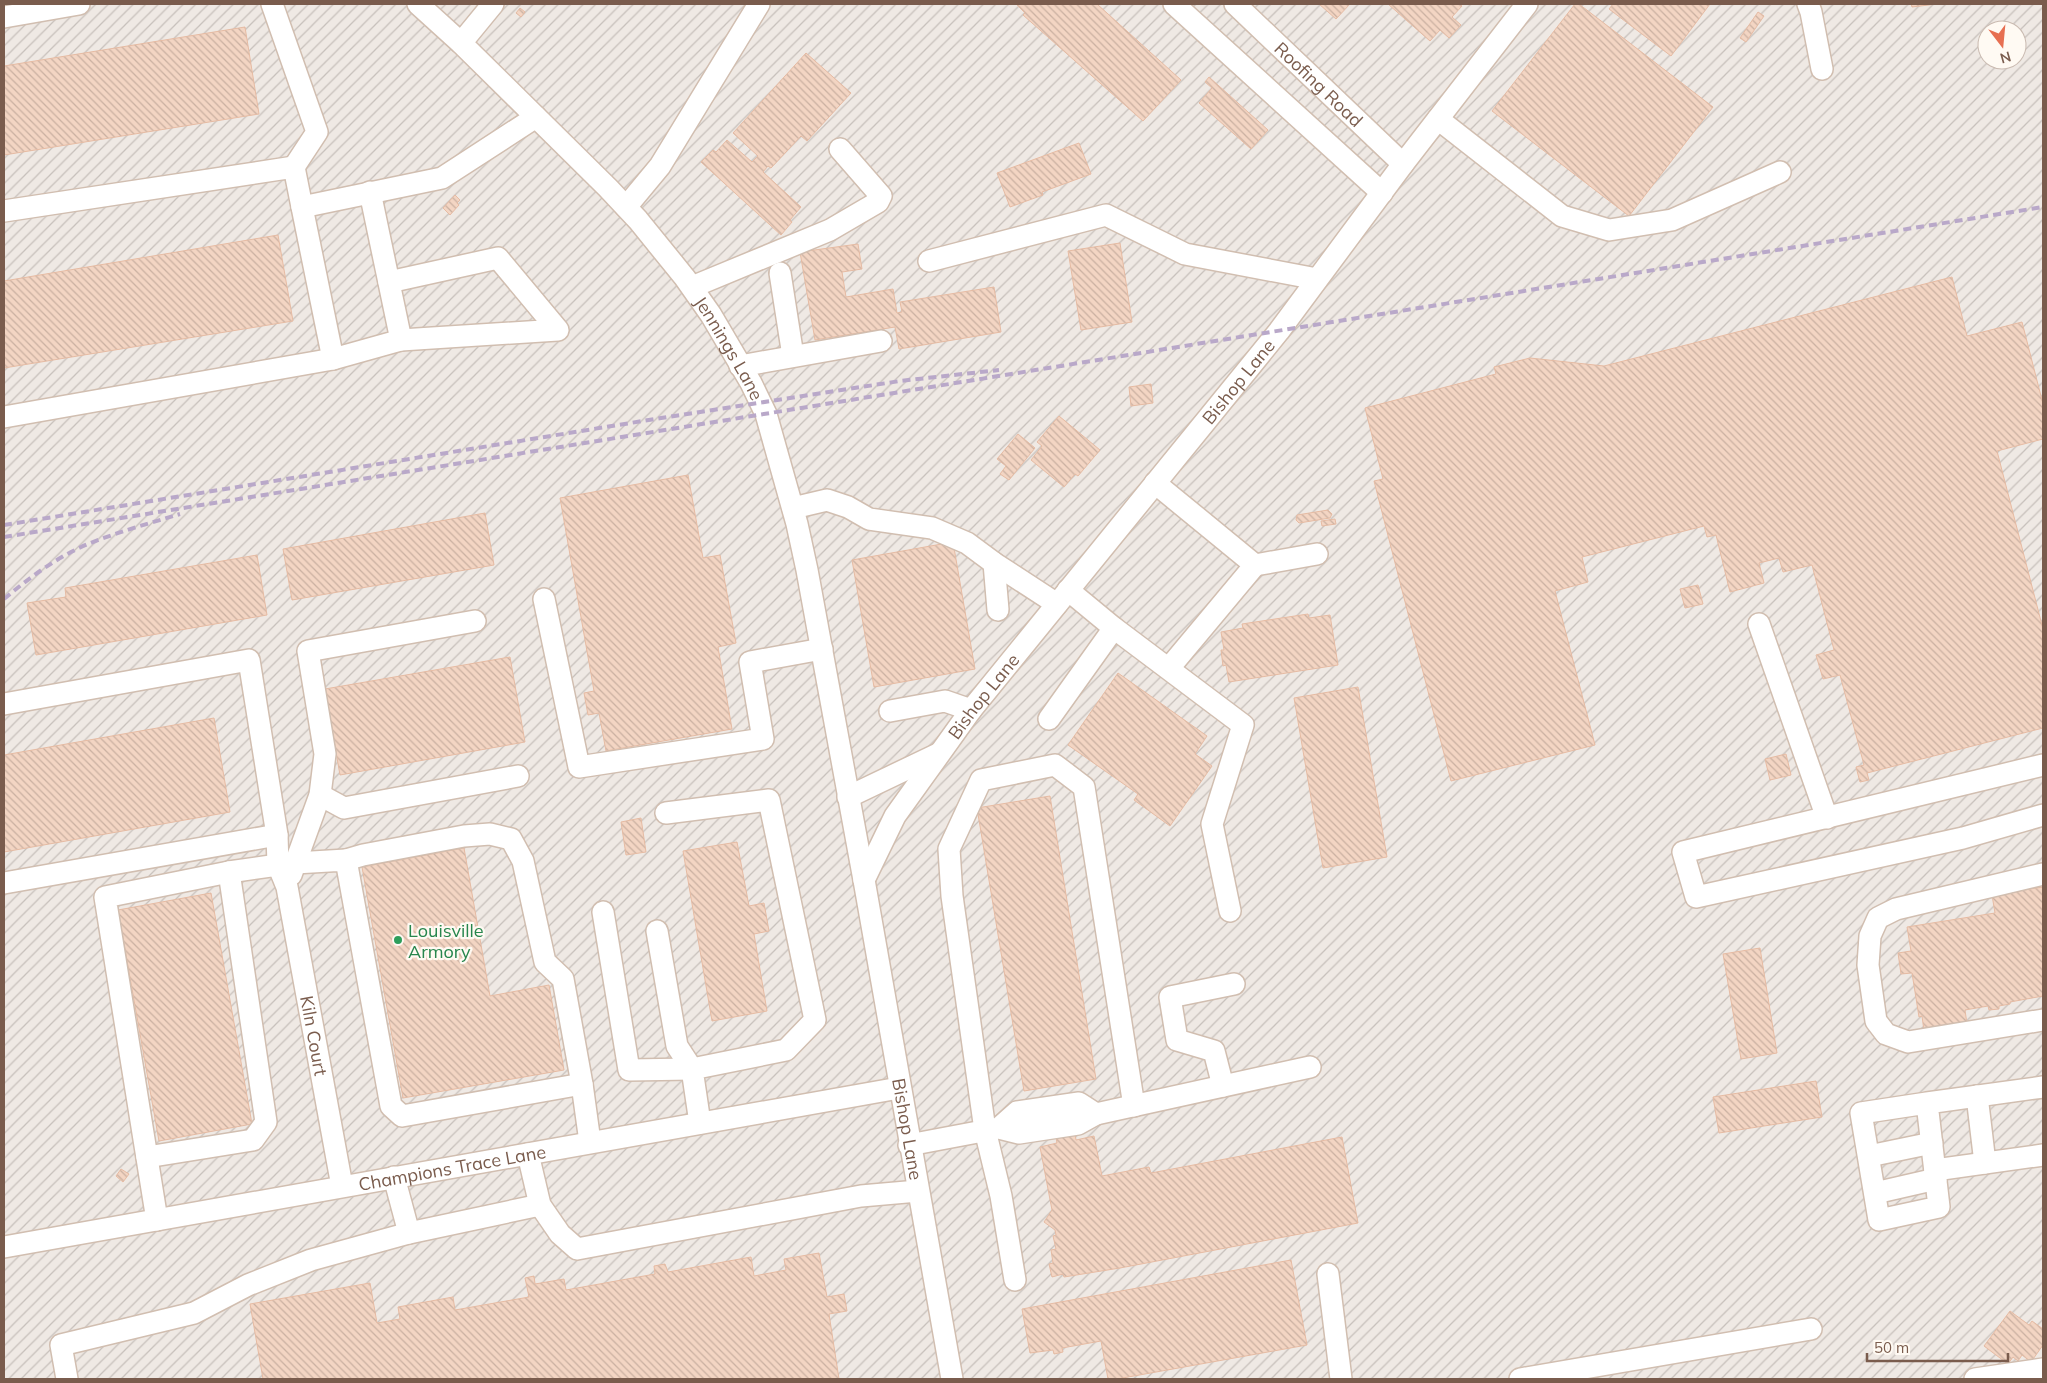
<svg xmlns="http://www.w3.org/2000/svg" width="2047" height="1383" viewBox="0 0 2047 1383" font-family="Mulish,sans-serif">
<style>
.industrial{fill:url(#industrial-furrows);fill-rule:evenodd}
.building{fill:url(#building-back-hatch);stroke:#e6bba3}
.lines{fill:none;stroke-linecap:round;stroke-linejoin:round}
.minor-casing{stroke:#d1beb0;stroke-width:24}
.minor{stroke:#fff;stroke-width:21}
.rail{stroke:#b9a8c9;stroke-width:4;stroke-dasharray:8 5;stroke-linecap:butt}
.leisure-dot{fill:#2e9e5b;stroke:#fffaf3;stroke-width:2}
.labels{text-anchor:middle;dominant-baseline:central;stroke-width:4.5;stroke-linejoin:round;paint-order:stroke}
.street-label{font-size:18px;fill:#7a5c4d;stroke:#fffaf3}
.leisure-label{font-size:18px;fill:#27864d;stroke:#fffaf3;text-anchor:start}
</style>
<defs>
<pattern id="industrial-furrows" width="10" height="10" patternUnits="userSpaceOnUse" patternTransform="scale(1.25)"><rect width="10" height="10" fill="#efe9e4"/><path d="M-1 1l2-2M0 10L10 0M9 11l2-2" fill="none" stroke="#c7c0bb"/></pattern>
<pattern id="building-back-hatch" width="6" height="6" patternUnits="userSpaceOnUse" patternTransform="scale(1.25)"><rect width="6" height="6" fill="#f3d5c3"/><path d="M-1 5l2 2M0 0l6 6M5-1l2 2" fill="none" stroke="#cab0a1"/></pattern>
</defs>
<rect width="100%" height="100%" fill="#fdf6ec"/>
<path class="industrial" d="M4 4H2043V1379H4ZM1987 30H2017V60H1987Z"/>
<g class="building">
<path d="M1016 4H1097L1181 80 1143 121 1023 15 1025 13Z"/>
<path d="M1319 4H1350L1336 19Z"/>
<path d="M1388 4H1460L1462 6 1452 17 1461 25 1449 38 1440 30 1430 41Z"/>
<path d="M1575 4H1579L1713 107 1629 216 1492 111Z"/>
<path d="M1613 4H1710L1671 56 1609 9Z"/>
<path d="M1911 4H1937L1912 7Z"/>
<path d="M520 8 525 12 521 17 516 13Z"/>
<path d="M1758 12 1764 16 1746 42 1740 38Z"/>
<path d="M245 27 259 114 4 155V66Z"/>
<path d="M806 53 851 93 807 141 801 136 771 168 768 166 763 172 801 207 790 220 792 222 781 235 701 162 713 150 716 152 727 140 752 162 758 156 733 133Z"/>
<path d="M1209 77 1268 130 1251 149 1199 103 1212 88 1205 82Z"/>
<path d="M1079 143 1091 174 1042 192 1043 195 1010 207 997 173Z"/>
<path d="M455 195 460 200 457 203 459 205 450 215 443 208Z"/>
<path d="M278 235 293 321 4 368V281Z"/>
<path d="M1120 243 1132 322 1081 330 1068 251Z"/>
<path d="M858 244 862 269 842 272 846 297 893 289 897 313 902 312 900 302 994 287 1001 332 899 349 895 327 815 340 800 252Z"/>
<path d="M1952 277 1967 336 2022 322 2043 404V439L1997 451 2043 629V728L1867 773 1869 780 1860 782 1856 767 1864 765 1840 675 1823 679 1816 655 1834 650 1812 565 1783 572 1779 558 1759 563 1764 583 1730 592 1716 535 1707 537 1704 526 1582 557 1588 582 1555 591 1595 745 1451 781 1374 481 1383 479 1365 408 1496 374 1494 367 1530 358 1604 366Z"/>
<path d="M1151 384 1153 403 1131 406 1129 387Z"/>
<path d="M1059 416 1100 450 1078 476 1075 474 1064 487 1031 460 1042 446 1037 442Z"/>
<path d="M1018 434 1035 448 1009 480 1000 474 1006 466 997 459Z"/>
<path d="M688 475 703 558 720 555 736 643 718 647 732 729 606 751 599 713 588 715 584 693 594 691 560 498Z"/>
<path d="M1328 510 1332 514 1330 518 1299 523 1296 520 1297 515Z"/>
<path d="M485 513 494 565 292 600 283 549Z"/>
<path d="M1335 519 1336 524 1322 526 1321 521Z"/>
<path d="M953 542 975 669 874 687 852 560Z"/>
<path d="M257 555 267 615 36 655 27 603 66 597 65 588Z"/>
<path d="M1698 585 1703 604 1685 608 1680 589Z"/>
<path d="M1308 614 1309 618 1330 615 1338 665 1229 682 1226 665 1223 666 1221 650H1224L1221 632 1243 628 1242 624Z"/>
<path d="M510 657 525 742 340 775 325 689Z"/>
<path d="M1118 673 1207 736 1195 754 1212 766 1170 826 1134 800 1138 794 1068 745Z"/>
<path d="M1358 687 1387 857 1323 868 1294 698Z"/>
<path d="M214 718 230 812 4 852V755Z"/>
<path d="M1786 754 1791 775 1770 780 1765 759Z"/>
<path d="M1050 796 1096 1079 1024 1091 977 808Z"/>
<path d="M641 818 646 852 626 855 621 822Z"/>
<path d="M737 842 749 906 764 903 769 931 754 934 767 1011 712 1021 683 851Z"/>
<path d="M464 848 490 996 549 985 564 1070 403 1098 362 867Z"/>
<path d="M2043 887V996L2010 1002V1004L1999 1006V1009L1989 1010 1988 1006 1965 1010 1967 1024 1924 1031 1922 1016 1919 1017 1912 973 1901 974 1898 953 1911 951 1907 927 1995 913 1992 895Z"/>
<path d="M211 893 252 1124 159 1141 118 910Z"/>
<path d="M1760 948 1777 1053 1741 1059 1723 954Z"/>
<path d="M1816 1081 1822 1117 1719 1133 1713 1097Z"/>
<path d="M1075 1134 1076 1140 1094 1136 1102 1176 1149 1167 1151 1173 1342 1137 1358 1223 1120 1268 1064 1277 1063 1274 1052 1277 1049 1264 1053 1263 1051 1250 1056 1249 1053 1236 1056 1235 1055 1230 1044 1222 1052 1210 1040 1147 1057 1143 1056 1137Z"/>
<path d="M121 1169 129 1174 123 1182 116 1176Z"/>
<path d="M819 1253 827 1297 844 1294 847 1311 829 1314 839 1379H263L250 1304 370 1283 377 1323 400 1319 398 1307 453 1297 455 1310 529 1297 525 1278 534 1276 535 1284 564 1279 566 1290 655 1274 654 1266 665 1264 668 1272 751 1257 754 1276 786 1270 784 1259Z"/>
<path d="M1291 1260 1307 1345 1117 1379H1108L1101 1341 1062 1348 1063 1352 1054 1354 1053 1350 1030 1353 1022 1309Z"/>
<path d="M2010 1311 2029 1325 2032 1321 2043 1329V1345L2031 1362 2022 1355 2018 1361 2013 1357 2008 1364 1984 1346Z"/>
</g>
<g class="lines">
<g class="minor-casing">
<g id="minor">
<path d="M272 4 317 132 294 167"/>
<path id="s1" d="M418 4 461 43 608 188 638 220 685 278 711 315 751 383 766 414 797 524 807 570 864 880 952 1379"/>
<path d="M1174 4 1382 193"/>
<path id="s2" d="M1235 4 1403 164"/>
<path d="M1808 4 1811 12 1822 69"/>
<path d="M4 17 79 4"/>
<path d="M461 43 493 4"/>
<path d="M1438 119 1562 216 1609 230 1672 220 1780 172"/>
<path d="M302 207 333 359 401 340 370 192"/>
<path d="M626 207 660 166 759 4"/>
<path d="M4 211 294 167 302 207 442 178 536 117"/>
<path d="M929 261 1106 215 1185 254 1317 279"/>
<path d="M780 273 793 356"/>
<path d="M389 282 498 258 558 330 401 340"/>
<path d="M692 287 830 230 878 202 881 196 840 149"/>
<path d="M740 366 881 341"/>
<path d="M4 417 333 359"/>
<path d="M1155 483 1255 565 1169 668"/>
<path d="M793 508 827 500 848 507 869 519 932 528 967 543 994 563 1057 604"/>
<path d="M994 563 998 610"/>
<path d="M1255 565 1317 554"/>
<path d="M1068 590 1114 628 1243 725 1212 824 1230 911"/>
<path d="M544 599 579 767 763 739 750 662 822 649"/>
<path d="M1759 624 1827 818"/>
<path d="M4 704 249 660 277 835"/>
<path d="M890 711 945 701 971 710"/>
<path d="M1049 719 1114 628"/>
<path d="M2043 765 1683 852 1696 897 1963 838 2043 815"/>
<path d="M320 795 344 808 518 776"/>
<path d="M848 797 938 754"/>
<path d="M666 813 769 800 815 1020 786 1050 692 1069 700 1123"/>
<path d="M346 860 363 855 464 836 490 834 511 839 523 861 545 962 563 979 582 1084"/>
<path d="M295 863 346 860 391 1106 402 1116 582 1084 590 1142"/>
<path d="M2043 874 1896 909 1878 918 1870 936 1868 965 1876 1021 1886 1034 1908 1042 2043 1020"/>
<path d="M291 875 320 795 325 754 308 651 475 621"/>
<path id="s3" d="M864 880 895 816 971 710 1279 331 1403 164 1527 4"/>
<path id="s4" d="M4 883 277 835 278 865 287 887 342 1186"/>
<path d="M603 912 629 1070 692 1069"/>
<path d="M657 931 677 1046 692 1069"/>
<path d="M1223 1086 1214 1051 1177 1040 1170 997 1234 984"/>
<path d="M1977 1096 1985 1163"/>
<path d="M1927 1103 1861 1113 1879 1220 1939 1207 1927 1103 2043 1087"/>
<path d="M1096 1114 1310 1067"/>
<path d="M909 1145 999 1128 1019 1133 1078 1124 1096 1114 1079 1103 1017 1112 999 1128"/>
<path d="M528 1154 540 1205 560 1234 577 1249 861 1196 918 1191"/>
<path d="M1869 1156 1932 1143"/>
<path d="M147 1157 253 1140 266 1122 229 872"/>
<path d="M1935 1170 2043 1155"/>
<path d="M394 1177 409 1233 540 1205"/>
<path d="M1875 1193 1936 1179"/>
<path d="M157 1220 105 897 229 872 278 865"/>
<path id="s5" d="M4 1247 899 1088"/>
<path d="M1328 1274 1341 1379"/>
<path d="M1015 1280 1001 1196 985 1130 952 896 949 849 981 780 1055 765 1084 787 1134 1106"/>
<path d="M67 1379 61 1345 194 1313 248 1285 311 1260 409 1233"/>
<path d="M1520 1379 1811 1329"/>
<path d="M1975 1379 2043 1369"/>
</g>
</g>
<use href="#minor" class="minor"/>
<g class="rail">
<path d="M4 525 661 418 900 381 999 370"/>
<path d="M4 537 2043 207"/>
<path d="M4 599C29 578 57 557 88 544 118 532 150 523 180 514"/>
</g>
</g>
<circle class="leisure-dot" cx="398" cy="940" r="5"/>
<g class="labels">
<g class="street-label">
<text stroke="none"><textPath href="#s2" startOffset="116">Roofing Road</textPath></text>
<text stroke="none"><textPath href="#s1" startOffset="466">Jennings Lane</textPath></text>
<text stroke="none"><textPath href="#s3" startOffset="625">Bishop Lane</textPath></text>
<text stroke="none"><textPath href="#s3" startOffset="220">Bishop Lane</textPath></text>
<text stroke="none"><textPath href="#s4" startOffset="482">Kiln Court</textPath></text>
<text stroke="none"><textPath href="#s1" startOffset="1271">Bishop Lane</textPath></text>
<text stroke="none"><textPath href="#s5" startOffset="455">Champions Trace Lane</textPath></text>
</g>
<g class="leisure-label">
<text x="408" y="930">Louisville<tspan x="408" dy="21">Armory</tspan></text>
</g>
</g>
<rect width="2047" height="1383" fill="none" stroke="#7a5c4d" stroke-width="10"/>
<g transform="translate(2002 45) rotate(164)"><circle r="24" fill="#fffaf3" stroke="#cabbb1"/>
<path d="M0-4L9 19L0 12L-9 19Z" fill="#e76f51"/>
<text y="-8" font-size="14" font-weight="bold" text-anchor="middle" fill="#7a5c4d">N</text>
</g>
<path d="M1867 1353v8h141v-8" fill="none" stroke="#7a5c4d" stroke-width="2.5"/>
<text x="1874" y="1353" font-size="15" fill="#7a5c4d" stroke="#fffaf3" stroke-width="4" paint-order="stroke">50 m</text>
</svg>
